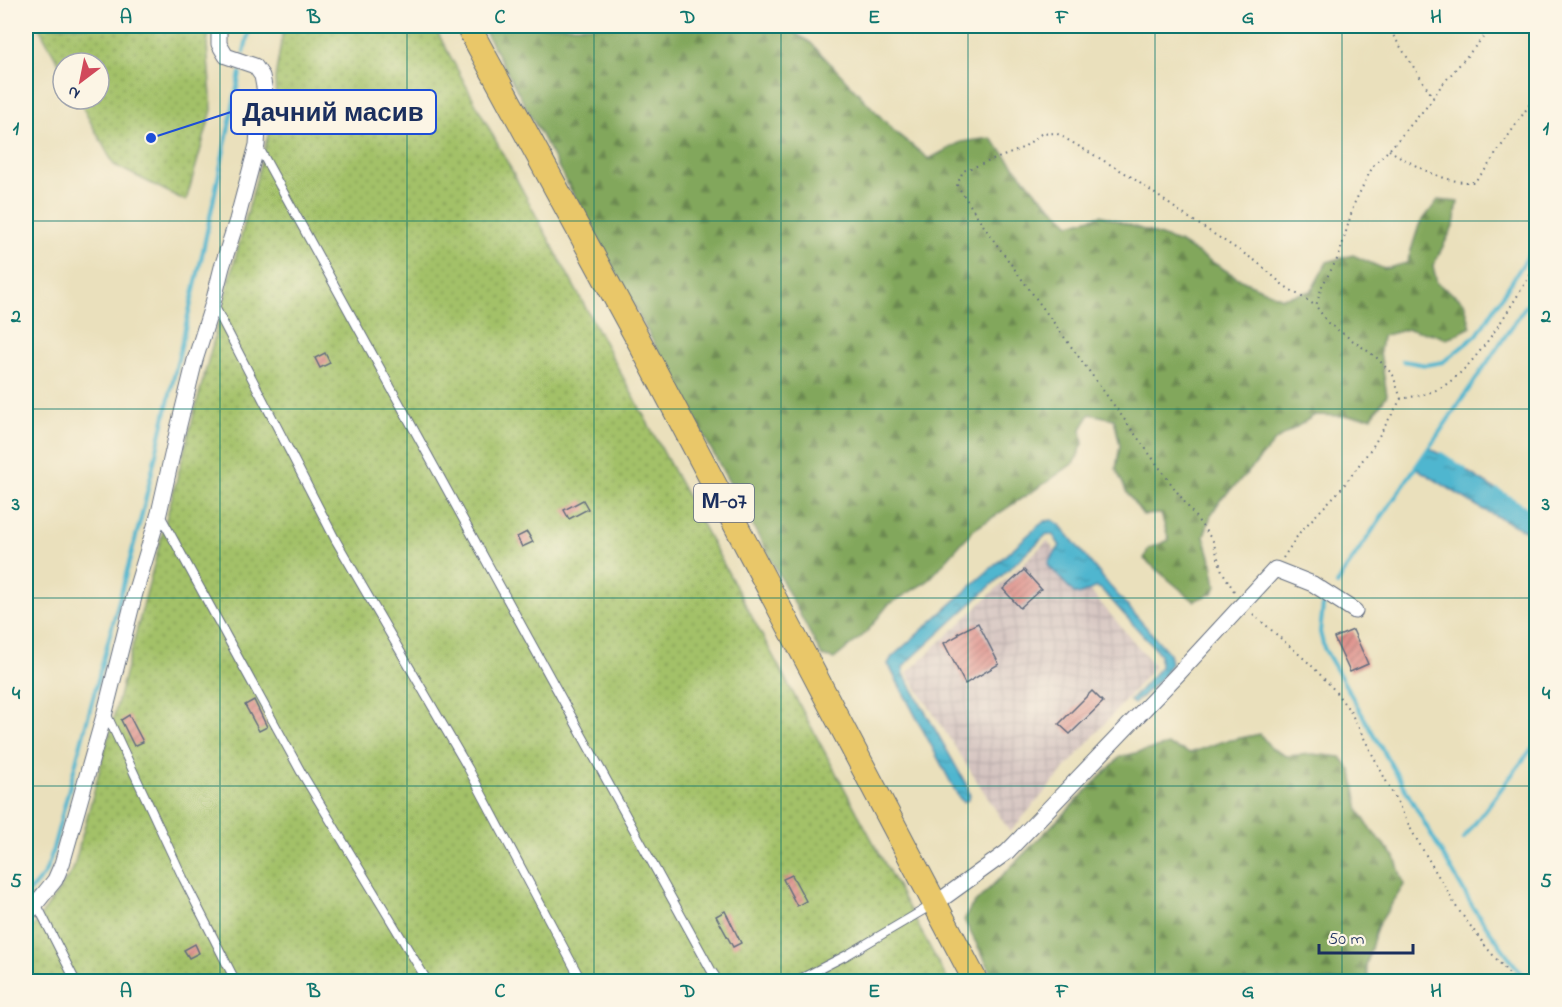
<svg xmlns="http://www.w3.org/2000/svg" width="1562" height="1007" viewBox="0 0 1562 1007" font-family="'Indie Flower',sans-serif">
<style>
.industrial{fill:url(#industrial-grid)}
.forest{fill:url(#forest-firs);stroke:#4e6b5d;stroke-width:1.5}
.park{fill:url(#park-dots);stroke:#5f7863;stroke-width:1.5}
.water{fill:url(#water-ripples);stroke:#367296;stroke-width:1.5}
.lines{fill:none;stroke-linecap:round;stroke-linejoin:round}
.stream{stroke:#50b6cf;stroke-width:4}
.building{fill:url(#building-hatch)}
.service-casing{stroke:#636d7f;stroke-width:10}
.minor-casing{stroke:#636d7f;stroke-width:17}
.trunk-casing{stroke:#636d7f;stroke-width:26}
.path{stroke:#636d7f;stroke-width:2;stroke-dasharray:1.5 4.5;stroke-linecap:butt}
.service{stroke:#fff;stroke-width:8}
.minor{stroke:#fff;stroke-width:15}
.trunk{stroke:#e9c769;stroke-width:24}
.grid{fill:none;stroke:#0f766e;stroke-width:1.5;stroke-opacity:0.55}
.labels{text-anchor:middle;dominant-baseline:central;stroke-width:5;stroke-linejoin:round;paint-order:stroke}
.shield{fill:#fcf5e5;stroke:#5e6a86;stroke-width:1.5}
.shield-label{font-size:22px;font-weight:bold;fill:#1b2f5e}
.leader{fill:none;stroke:#1d4ed8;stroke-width:2}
.callout-dot{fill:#1d4ed8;stroke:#fcf5e5;stroke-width:2}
.callout{fill:#fcf5e5;stroke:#1d4ed8;stroke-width:2}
.callout-label{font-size:26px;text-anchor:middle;font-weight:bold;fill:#1b2f5e}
.neatline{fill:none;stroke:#0f766e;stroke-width:2}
.grid-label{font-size:20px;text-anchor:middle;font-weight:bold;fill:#0f766e}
</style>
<defs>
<pattern id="industrial-grid" width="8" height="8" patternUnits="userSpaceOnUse" patternTransform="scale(1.5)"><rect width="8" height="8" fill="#d1c0bd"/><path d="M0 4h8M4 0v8" fill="none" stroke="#b3a5a5"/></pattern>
<pattern id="forest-firs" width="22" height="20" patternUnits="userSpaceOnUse" patternTransform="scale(1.5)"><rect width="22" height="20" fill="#82a75c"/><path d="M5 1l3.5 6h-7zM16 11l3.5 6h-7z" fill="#6a884f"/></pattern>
<pattern id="park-dots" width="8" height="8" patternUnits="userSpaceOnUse" patternTransform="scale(1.5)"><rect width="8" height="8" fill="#a3c168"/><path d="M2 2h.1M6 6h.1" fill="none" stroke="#849d59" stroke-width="1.8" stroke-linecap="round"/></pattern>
<pattern id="water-ripples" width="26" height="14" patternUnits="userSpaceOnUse" patternTransform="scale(1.5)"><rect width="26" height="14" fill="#50b6cf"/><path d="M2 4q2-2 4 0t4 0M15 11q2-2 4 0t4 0" fill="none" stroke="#4294ab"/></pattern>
<pattern id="building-hatch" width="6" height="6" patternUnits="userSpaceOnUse" patternTransform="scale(1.5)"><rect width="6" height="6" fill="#dd8d88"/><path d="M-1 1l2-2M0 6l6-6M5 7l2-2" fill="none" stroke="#b27472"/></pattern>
</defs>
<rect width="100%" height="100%" fill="#fcf5e5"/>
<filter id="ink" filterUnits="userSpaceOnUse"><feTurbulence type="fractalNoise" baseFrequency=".0167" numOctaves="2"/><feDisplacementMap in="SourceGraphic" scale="12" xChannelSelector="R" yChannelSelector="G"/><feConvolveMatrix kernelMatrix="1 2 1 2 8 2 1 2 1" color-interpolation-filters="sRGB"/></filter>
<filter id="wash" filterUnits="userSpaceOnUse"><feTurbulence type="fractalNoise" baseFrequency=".008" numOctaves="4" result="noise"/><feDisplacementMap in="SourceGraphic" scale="24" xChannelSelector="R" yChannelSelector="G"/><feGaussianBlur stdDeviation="1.35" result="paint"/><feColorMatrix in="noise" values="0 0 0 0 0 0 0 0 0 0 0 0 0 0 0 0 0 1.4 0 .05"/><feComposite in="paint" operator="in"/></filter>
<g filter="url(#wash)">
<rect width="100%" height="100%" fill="#eae0bc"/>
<path class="industrial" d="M1047 541 1155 666 1010 832 907 673Z"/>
<g class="forest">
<path d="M482 26H785L811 43 894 131 929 159 961 142 991 138 1035 191 1070 224 1101 215 1181 243 1243 281 1282 298 1311 291 1327 262 1353 255 1384 269 1407 263 1419 225 1438 200 1458 202 1454 225 1433 266 1437 283 1464 302 1471 327 1447 339 1433 334 1408 329 1382 336 1380 352 1387 395 1372 417 1315 415 1276 440 1244 477 1221 499 1211 515 1204 536 1212 563 1216 586 1213 593 1194 601 1144 559 1148 549 1169 540 1161 514 1143 515 1127 493 1116 469 1120 445 1114 419 1090 414 1081 429 1083 444 1075 462 1044 484 973 530 928 581 888 605 866 633 834 659 822 656 769 556Z"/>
<path d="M1260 734 1271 748 1286 756 1312 754 1341 757 1352 772 1359 811 1371 830 1395 857 1404 885 1377 927 1366 966 1368 976 1372 981H996L964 920 971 907 1120 757 1168 745 1190 753 1221 742Z"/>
</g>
<g class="park">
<path d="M38 26H210L207 44 212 110 186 201 114 165 78 99H99V63H63V71Z"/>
<path d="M284 26H434L948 981 26 982V937L73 870 276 105 275 78Z"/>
</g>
<g class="water">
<path d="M1430 448 1536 515V536L1482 509 1416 468Z"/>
<path d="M1053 520 1060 525 1108 584 1169 653 1171 663 1163 676 1134 704 1130 701 1160 668V654L1101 589 1096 587 1079 595 1074 593 1048 565 1049 561 1060 546 1053 535 1047 534 911 659 903 667 904 674 967 786 970 796 968 800 963 802 958 796 888 664 892 657 1037 527 1045 521Z"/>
</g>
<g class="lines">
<g class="stream">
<path d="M244 52 250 26"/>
<path d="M1403 361 1426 365 1443 362 1477 335 1536 244"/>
<path d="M1441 454 1465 470"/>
<path d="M1497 490 1536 515"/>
<path d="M1337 585 1344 572 1536 291"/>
<path d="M1326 602 1323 606 1320 632 1324 648 1474 909 1527 982"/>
<path d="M1463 839 1536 743"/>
<path d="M26 896 45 873 50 860 143 510 201 260 240 73"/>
</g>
</g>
<g id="blocks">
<g class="building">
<path d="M325 353 330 363 320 368 315 358Z"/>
<path d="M583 500 588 509 569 519 564 510Z"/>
<path d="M527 532 533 542 522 547 517 537Z"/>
<path d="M1024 570 1041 589 1020 608 1003 589Z"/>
<path d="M978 623 999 664 965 684 944 643 959 635 958 633Z"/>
<path d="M1353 630 1368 664 1350 672 1334 638Z"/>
<path d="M1092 691 1103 702 1070 734 1059 724Z"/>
<path d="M254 700 267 727 259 731 245 705Z"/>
<path d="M129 715 143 742 134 746 121 720Z"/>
<path d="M792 875 806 901 797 906 783 879Z"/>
<path d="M725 911 741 943 733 947 716 916Z"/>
<path d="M195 944 199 953 189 958 184 950Z"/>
</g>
</g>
</g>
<g filter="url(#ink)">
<use href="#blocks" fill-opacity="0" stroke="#636d7f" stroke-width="1.5"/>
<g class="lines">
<g class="service-casing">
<g id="service">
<path d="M258 146 711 970 719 982"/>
<path d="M213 303 335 539 468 768 582 982"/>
<path d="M160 515 301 772 428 982"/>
<path d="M106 713 183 878 236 982"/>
<path d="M36 903 76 982"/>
<path d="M794 982 847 955 932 905"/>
</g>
</g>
<g class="minor-casing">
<g id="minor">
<path d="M935 904 1007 852 1179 673 1275 569 1313 584 1355 611"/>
<path d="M26 916 55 880 62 864 105 712 135 593 159 513 177 433 195 360 213 303 222 267 237 220 257 145 258 130 265 92 262 76 255 66 226 56 219 44V26"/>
</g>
</g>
<g class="trunk-casing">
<path id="trunk" d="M468 26 639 341 976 982"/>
</g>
<g class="path">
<path d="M1387 26 1433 97"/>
<path d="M1389 150C1414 165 1444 184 1474 182L1485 170 1536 95"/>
<path d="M1401 399 1393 375 1376 357 1328 323 1316 306 1322 286 1339 256 1354 204 1374 164 1389 150 1429 104 1441 86 1493 26"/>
<path d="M1283 558 1300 532 1342 488 1373 446 1401 399C1415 396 1430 394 1442 387 1479 365 1512 303 1536 266"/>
<path d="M1234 591 1222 571 1213 541 989 234 957 185 963 171 1014 152 1024 147 1041 134 1056 133 1130 176 1186 216 1257 262 1283 285 1316 306"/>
<path d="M1253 614 1309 663 1331 686 1350 711 1413 833 1457 908 1487 948 1516 982"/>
</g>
<use href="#service" class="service"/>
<use href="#minor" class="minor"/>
<use href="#trunk" class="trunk"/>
</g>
</g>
<path class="grid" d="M220 26V982M407 26V982M594 26V982M781 26V982M968 26V982M1155 26V982M1342 26V982M26 221H1536M26 409H1536M26 598H1536M26 786H1536"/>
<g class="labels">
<rect class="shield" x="694" y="484" width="60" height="38" rx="4.5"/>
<g class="shield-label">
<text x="724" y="503">М-07</text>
</g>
</g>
<path class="leader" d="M151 138L231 112"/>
<circle class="callout-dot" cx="151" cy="138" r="6"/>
<rect class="callout" x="231" y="90" width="205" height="44" rx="6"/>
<g class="callout-label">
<text x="333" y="121">Дачний масив</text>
</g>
<rect width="1562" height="1007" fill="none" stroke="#fcf5e5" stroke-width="66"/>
<g transform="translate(81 81) rotate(212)"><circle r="28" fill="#fcf5e5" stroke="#a2a6af" stroke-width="1.5"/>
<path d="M0-4.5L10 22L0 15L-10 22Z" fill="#d1495b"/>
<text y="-9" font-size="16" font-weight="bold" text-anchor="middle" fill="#1b2f5e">N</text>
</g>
<path d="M1319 944v9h94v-9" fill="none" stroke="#1b2f5e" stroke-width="3"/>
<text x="1328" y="944" font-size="18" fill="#1b2f5e" stroke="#fcf5e5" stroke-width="4.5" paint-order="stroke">50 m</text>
<rect x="33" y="33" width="1496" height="941" class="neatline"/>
<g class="grid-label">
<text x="126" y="23">A</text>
<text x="314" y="23">B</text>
<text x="500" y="23">C</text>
<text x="688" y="23">D</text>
<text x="874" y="23">E</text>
<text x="1062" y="23">F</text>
<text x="1248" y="23">G</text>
<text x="1436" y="23">H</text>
<text x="16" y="134">1</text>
<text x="1546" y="134">1</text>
<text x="16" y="322">2</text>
<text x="1546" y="322">2</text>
<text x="16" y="510">3</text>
<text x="1546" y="510">3</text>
<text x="16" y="699">4</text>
<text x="1546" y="699">4</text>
<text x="16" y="887">5</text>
<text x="1546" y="887">5</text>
<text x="126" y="997">A</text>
<text x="314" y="997">B</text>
<text x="500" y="997">C</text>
<text x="688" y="997">D</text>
<text x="874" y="997">E</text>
<text x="1062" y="997">F</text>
<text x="1248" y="997">G</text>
<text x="1436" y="997">H</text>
</g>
</svg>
